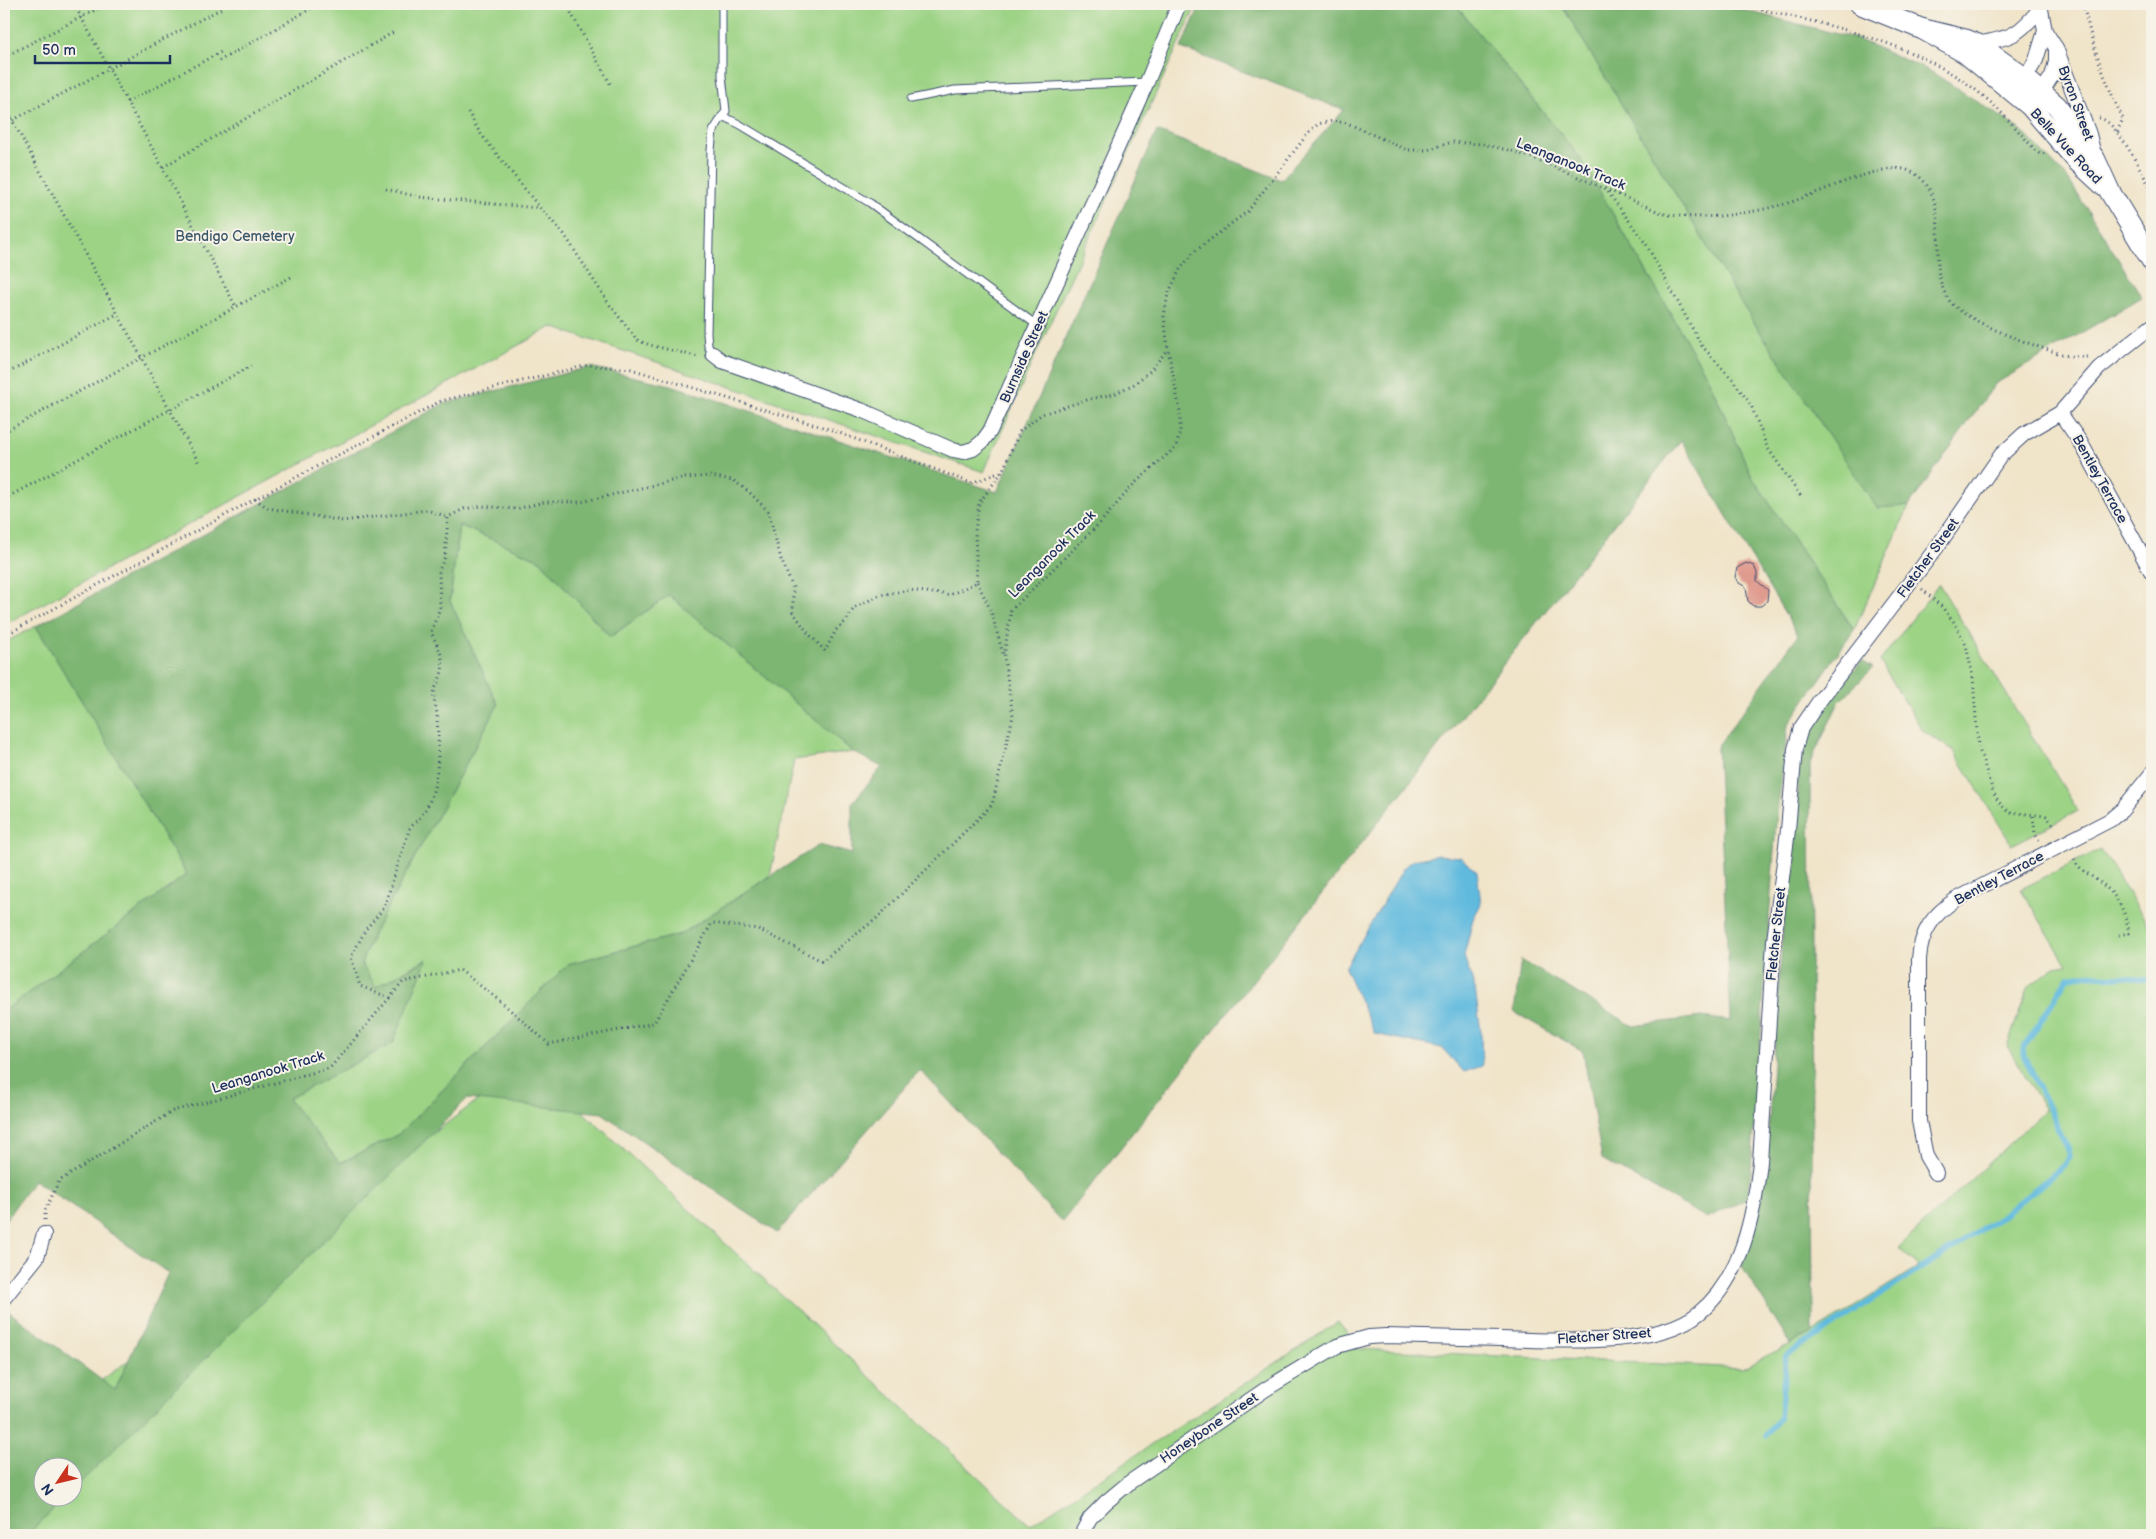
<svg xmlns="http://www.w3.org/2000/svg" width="2156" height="1539" viewBox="0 0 2156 1539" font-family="'Balsamiq Sans',sans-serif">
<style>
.green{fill:#9cd385;stroke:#5c8172;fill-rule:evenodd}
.forest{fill:#7db572;stroke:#4c7268;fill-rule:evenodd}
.water{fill:#61bade;stroke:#3e749e}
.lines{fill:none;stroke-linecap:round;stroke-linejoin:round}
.stream{stroke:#61bade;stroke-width:5.5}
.building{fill:#e09b8f}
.lane-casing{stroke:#3b4a6e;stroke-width:9}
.street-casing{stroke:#3b4a6e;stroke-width:16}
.secondary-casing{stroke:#3b4a6e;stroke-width:22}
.path{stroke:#3b4a6e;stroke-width:3;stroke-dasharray:1 4;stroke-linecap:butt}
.lane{stroke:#fff;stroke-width:7}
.street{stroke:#fff;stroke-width:14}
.secondary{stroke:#fff;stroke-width:20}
.labels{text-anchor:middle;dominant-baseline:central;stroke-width:4;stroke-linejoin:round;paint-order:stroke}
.street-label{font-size:14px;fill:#1b2f5e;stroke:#f7f3e8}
.park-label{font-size:14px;fill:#3b5868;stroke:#f7f3e8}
</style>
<rect width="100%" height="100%" fill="#f7f3e8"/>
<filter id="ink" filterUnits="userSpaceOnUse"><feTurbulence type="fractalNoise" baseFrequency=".02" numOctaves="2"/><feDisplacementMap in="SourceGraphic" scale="10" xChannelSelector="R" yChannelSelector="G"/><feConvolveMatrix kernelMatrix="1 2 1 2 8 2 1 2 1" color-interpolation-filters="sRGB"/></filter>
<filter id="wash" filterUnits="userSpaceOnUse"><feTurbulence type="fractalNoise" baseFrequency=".0096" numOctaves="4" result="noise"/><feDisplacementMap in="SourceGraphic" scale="20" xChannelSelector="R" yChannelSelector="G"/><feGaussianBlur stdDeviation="1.12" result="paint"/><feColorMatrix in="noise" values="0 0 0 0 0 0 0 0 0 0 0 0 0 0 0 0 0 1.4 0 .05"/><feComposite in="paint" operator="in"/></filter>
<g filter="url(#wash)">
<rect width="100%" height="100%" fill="#f0e4c9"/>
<g class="green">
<path d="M4 4H1197L1029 369 984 472 552 327 4 625Z"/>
<path d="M1455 4H1561L1745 309 1877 507 1909 506 1854 630 1752 477 1708 378 1581 159Z"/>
<path d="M459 525 540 560 610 637 669 595 853 752 794 760 770 876 681 934 568 964 399 1134 340 1163 288 1099 393 1043 426 959 376 987 361 963 374 932 498 705 450 601Z"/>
<path d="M1939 584 2078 811 2012 845 1954 751 1923 731 1880 661Z"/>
<path d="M36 626 187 874 4 1011V643Z"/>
<path d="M2101 849 2152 931V1535H4V1453L529 1062 1030 1525 1338 1322 1360 1349 1742 1368 1813 1333 1919 1266 1898 1248 2045 1110 2007 1046 2029 986 2055 967 2067 965 2021 889ZM42 1466H72V1496H42Z"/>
</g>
<g class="forest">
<path d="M1201 4H1455L1581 159 1708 378 1752 477 1854 630 1788 725 1776 823 1749 1198 1707 1218 1602 1159 1583 1051 1514 1012 1521 960 1633 1026 1701 1017 1731 1021 1717 747 1798 635 1681 440 1062 1222 920 1070 777 1233 602 1113 467 1099 73 1490 72 1466H42V1496L66 1497 27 1535H4V1320L8 1311 115 1390 168 1273 34 1180 4 1222V1011L187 874 36 626 443 404 590 367 671 385 997 492 1157 131 1281 180 1344 110 1181 48ZM459 525 540 560 610 637 669 595 853 752 882 767 852 803V854L819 845 681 934 568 964 399 1134 340 1163 288 1099 393 1043 427 959 376 987 361 963 374 932 498 705 450 601Z"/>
<path d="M1561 4H1720L1857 39 1930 71 2020 129 2068 179 2142 297 1995 384 1909 506 1877 508 1745 309Z"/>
<path d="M1862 661 1873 668 1839 702 1810 763 1813 1333 1790 1344 1742 1267 1760 1209 1768 1134 1783 928 1795 823 1800 753 1810 719Z"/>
</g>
<path class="water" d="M1438 855 1460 857 1477 872 1481 904 1473 919 1464 956 1475 989 1481 1032 1482 1066 1464 1072 1442 1048 1375 1034 1345 968 1404 867 1414 860Z"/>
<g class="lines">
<path class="stream" d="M1766 1435 1780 1417 1786 1357 1790 1353 1998 1219 2065 1165 2069 1157 2067 1147 2023 1054 2025 1046 2068 977 2080 975 2152 979"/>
</g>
<g id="blocks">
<path class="building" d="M1746 563 1754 566 1757 573V581L1768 590 1767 601 1761 606H1753L1748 601 1746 587 1739 583 1735 577 1737 568Z"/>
</g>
</g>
<g filter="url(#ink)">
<use href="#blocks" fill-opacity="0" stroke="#3b4a6e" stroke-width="1"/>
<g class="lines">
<g class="lane-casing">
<g id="lane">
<path d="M911 99 955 90 1147 82"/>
<path d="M722 116 739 124 870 203 1038 326"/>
<path d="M713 354 708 346 707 333 711 150 713 131 726 111 722 76V4"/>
</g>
</g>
<g class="street-casing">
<g id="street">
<path d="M1977 44C2011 38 2020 35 2041 7"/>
<path d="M2056 48 2089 134 2093 151"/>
<path d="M2021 85 2036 60 2045 31"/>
<path d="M2037 99 2052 76 2056 62V48L2045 31 2040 4"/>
<path d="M713 354 722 361 861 410 953 450 963 452 973 449 982 442 990 431 1147 82 1179 4"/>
<path d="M2060 413 2081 443 2152 573"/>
<path d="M1936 1173 1926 1156 1919 1121V959C1921 931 1933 915 1955 900L2110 820 2122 810 2152 773"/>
<path d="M4 1298 37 1257 44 1234"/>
<path d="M1081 1535 1090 1518 1106 1502 1130 1482 1266 1389 1337 1346 1369 1337 1386 1336C1424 1337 1462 1338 1500 1339 1554 1340 1655 1349 1699 1313 1742 1278 1754 1215 1760 1162L1774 941 1788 830 1795 749 1801 728 1820 700 1937 547 2001 455 2024 434 2060 413 2099 368 2152 326"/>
</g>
</g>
<g class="secondary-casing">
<g id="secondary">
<path d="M1860 4 1922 29 1965 53 2030 106 2078 162 2103 185"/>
<path d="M1922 29 1967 40 1977 44 2025 78 2057 106 2095 159 2110 192 2152 261"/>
</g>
</g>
<g class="path">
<path d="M74 4 151 146 236 307"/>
<path d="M566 4 612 87"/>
<path d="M1737 4C1820 23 1915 40 1982 95 2002 111 2018 131 2035 150L2040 154 2047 153"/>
<path d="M2083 4C2093 47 2104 79 2123 119L2117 132"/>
<path d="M4 57 107 4"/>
<path d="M219 61 319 4"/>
<path d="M127 102 221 52"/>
<path d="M4 105 200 465"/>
<path d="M468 112 480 133 540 208 564 234 609 304 637 340 650 345 699 357"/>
<path d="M2099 118C2116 119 2143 175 2152 191"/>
<path d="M4 125 224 7"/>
<path d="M163 167 394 32"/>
<path d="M386 189 419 197 539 208"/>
<path d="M1608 192 1646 244 1702 346 1732 379 1751 405 1767 447 1802 498"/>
<path d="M4 375 117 314"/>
<path d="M4 432 293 276"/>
<path d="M4 499 251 366"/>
<path d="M255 499 268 508 343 521 427 510 448 517"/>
<path d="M977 582 991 611 1003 654"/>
<path d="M1922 589 1942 607 1954 622 1966 645 1973 677 1978 746 1994 794 2001 805 2009 812 2046 816 2055 826"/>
<path d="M4 636 255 499 441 401 588 365 631 369 829 429 971 483 1001 472"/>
<path d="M2033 816 2035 833 2039 841"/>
<path d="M2074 859C2079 869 2085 872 2094 878 2115 892 2125 907 2129 933L2119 935"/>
<path d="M390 998 360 986 351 957 366 929 384 908 410 827C442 803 439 752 437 716 437 709 433 700 434 693 435 687 439 681 441 675 446 659 438 647 431 632L440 608 439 570 445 557 448 517 464 509 481 506 516 509 544 502H581L684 478 709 476 733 480 749 492 768 511 781 559 793 588V612L808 633 825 651 836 630 846 621 854 608 880 595 909 590 950 595 977 582 975 531 979 503 1002 472 1020 431 1042 414 1090 399 1114 394 1134 384 1150 371 1168 349"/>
<path d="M45 1220V1210L59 1181 173 1111 330 1068 403 982 460 970 500 1001 549 1044 654 1023 712 923 758 929 822 961 877 918 992 805 1013 716 1004 656 1011 610 1100 523 1134 484 1176 447 1180 432V411L1168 349 1164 316 1168 294 1180 269 1194 252 1248 211 1306 136 1318 124 1332 121 1347 123 1407 150H1427L1452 142 1482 144 1512 151 1536 159 1664 214C1705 221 1749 214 1788 203 1815 195 1884 161 1907 170 1945 184 1937 234 1938 265 1938 276 1942 288 1947 297 1958 320 2039 348 2065 355 2072 357 2080 357 2087 357"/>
</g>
<use href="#lane" class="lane"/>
<use href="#street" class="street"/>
<use href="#secondary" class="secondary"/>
</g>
</g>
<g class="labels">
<g class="street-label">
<text transform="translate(2076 103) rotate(70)">Byron Street</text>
<text transform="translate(2066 146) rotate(47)">Belle Vue Road</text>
<text transform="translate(1571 164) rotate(22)">Leanganook Track</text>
<text transform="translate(1024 357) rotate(-66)">Burnside Street</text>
<text transform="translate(2100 479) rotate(61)">Bentley Terrace</text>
<text transform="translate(1052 554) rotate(-45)">Leanganook Track</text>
<text transform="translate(1928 558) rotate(-54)">Fletcher Street</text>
<text transform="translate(1999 878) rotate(-28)">Bentley Terrace</text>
<text transform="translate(1776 934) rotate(-84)">Fletcher Street</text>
<text transform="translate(268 1072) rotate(-17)">Leanganook Track</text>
<text transform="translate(1604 1336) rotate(-4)">Fletcher Street</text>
<text transform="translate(1209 1428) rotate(-34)">Honeybone Street</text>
</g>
<g class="park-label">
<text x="235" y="236">Bendigo Cemetery</text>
</g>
</g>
<rect width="2156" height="1539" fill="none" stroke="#f7f3e8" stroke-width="20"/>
<g transform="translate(58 1482) rotate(235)"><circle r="24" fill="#f7f3e8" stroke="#9fa5b1"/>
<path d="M0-4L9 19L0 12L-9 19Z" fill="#c8321e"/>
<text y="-8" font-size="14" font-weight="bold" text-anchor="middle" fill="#1b2f5e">N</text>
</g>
<path d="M35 55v8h135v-8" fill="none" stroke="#1b2f5e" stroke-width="2.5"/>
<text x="42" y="55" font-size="15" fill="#1b2f5e" stroke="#f7f3e8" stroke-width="4" paint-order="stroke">50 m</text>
</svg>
